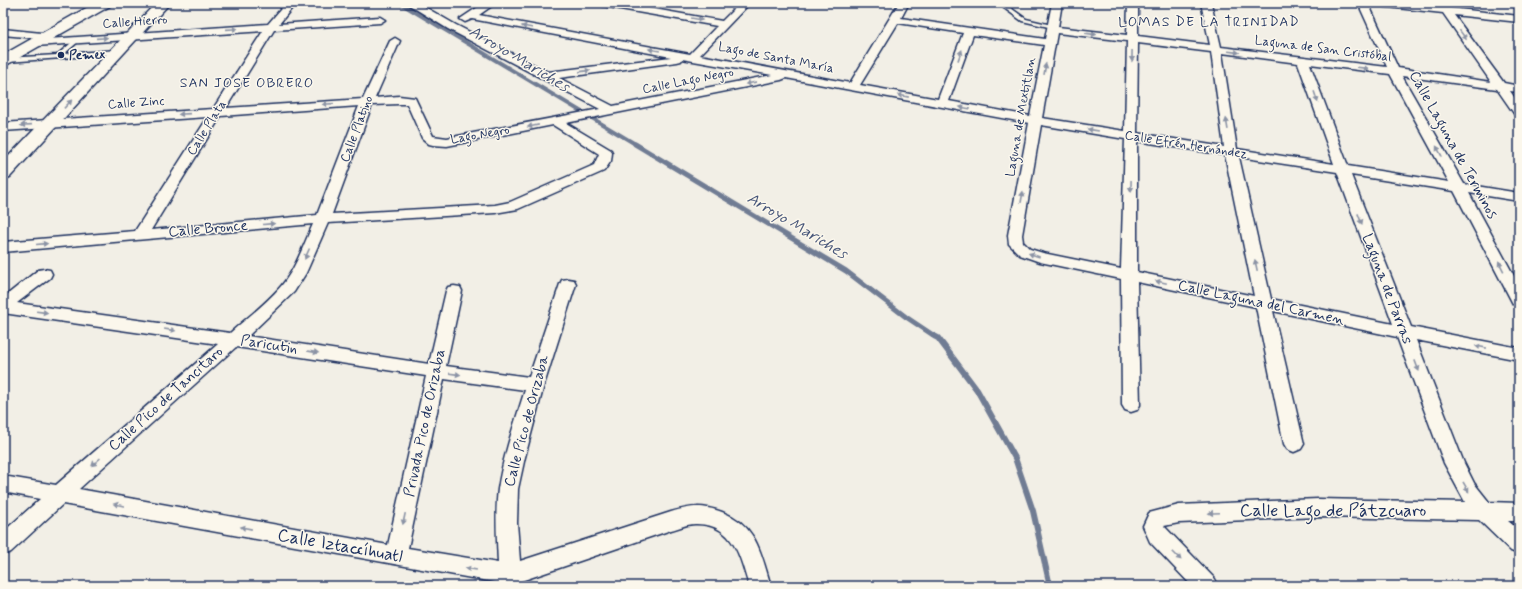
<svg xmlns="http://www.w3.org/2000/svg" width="1522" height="589" viewBox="0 0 1522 589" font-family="Mynerve,sans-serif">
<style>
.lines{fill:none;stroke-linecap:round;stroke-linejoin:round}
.stream-far2{stroke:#707b93;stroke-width:4}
.stream-far1{stroke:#707b93;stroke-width:5}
.stream{stroke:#707b93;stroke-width:6}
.service-casing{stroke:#1b2f5e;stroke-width:3}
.minor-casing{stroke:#1b2f5e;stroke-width:3}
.secondary-casing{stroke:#1b2f5e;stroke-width:3}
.service{fill:#fbf7ec;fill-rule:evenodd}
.minor{fill:#fbf7ec;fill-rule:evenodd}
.secondary{fill:#fbf7ec;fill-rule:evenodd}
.oneway{fill:#8b93a5}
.poi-dot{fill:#1b2f5e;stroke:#fbf7ec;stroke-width:1.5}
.labels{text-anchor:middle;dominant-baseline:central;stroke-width:3;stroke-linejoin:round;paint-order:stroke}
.far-street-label{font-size:13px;fill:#1b2f5e;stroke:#fbf7ec}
.far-poi-label{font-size:13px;font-weight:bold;fill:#1b2f5e;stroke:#fbf7ec;text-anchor:start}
.far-quarter-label{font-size:14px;letter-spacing:1px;fill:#1b2f5e;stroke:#fbf7ec}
.street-label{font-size:15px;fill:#1b2f5e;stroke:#fbf7ec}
.water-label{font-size:16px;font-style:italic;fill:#465579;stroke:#fbf7ec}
.near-street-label{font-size:18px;fill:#1b2f5e;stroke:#fbf7ec}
</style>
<rect width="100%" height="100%" fill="#f2efe6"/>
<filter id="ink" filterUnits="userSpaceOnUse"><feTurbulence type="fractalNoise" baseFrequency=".025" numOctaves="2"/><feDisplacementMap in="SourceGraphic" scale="8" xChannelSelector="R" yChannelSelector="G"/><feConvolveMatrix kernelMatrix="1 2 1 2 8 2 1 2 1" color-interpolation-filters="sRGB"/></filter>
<g filter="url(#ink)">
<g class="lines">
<path class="stream-far2" d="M400 3 637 145"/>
<path class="stream-far1" d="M635 144 846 271 906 317 936 337"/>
<path class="stream" d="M934 336 938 338 977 390 1015 458 1033 511 1050 586"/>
<g class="service-casing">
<g id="service">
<path d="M1004 3H1008V6L1026 19 1056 26 1053 28 1022 21 1004 8Z"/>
<path d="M77 38 80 40 79 41 64 54 117 50 120 52 117 54 7 62 4 60 7 58 57 55Z"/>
</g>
</g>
<g class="minor-casing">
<g id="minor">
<path d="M286 3H296L279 24 380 17 385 20 380 23 274 30 226 108 363 99 390 41 395 38 400 41 375 98 399 96 415 98 433 136 447 138 600 109 448 29 406 3H418L456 25 548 72 671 57 472 19 465 22 460 19 484 3H496L479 15 690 54 717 26 603 6 598 3H620L722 21 740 3H750L700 55 850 83 899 3H909L901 18 1045 39 1052 3H1062L1058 27 1127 35 1128 3H1138V36L1210 45 1201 3H1211L1221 47 1387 67 1358 3H1368L1398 68 1491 82 1443 13 1378 6 1373 3H1404L1439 7 1440 4C1445 3 1446 4 1450 8L1519 16V22L1454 15 1504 83 1519 86V92L1510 91 1519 104V116L1515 115 1497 89 1402 76 1464 184 1519 193V201L1469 193 1519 285V305L1513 304 1511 300 1454 191 1351 175 1411 327 1519 348V360L1416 340 1464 463 1474 483 1489 502 1519 503V521H1508L1519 530V554L1511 551 1479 520 1318 517 1179 523 1164 526 1215 579 1218 586H1192L1150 542 1143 526 1149 513 1179 505 1318 499 1465 502 1444 463 1397 337 1273 311 1304 444 1301 449 1294 452 1287 449 1284 444 1256 307 1137 282 1140 405 1137 410 1131 412 1125 410 1122 405 1121 279 1040 262 1020 255 1009 244 1008 235 1029 123 786 78 781 80 566 123 611 150 612 153 611 161 604 171 518 209 495 213 328 223 306 273 294 292 248 336 429 364 446 291 448 287 454 286 460 287 462 291 446 366 529 377 560 284 562 280 568 279 574 280 576 284 544 385 525 457 518 489 517 523 520 561 671 512C692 506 702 505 722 512 757 525 761 554 771 586H749C740 557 734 523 695 524 687 524 679 528 671 530L521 581V586H499V583L63 504 11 552 3 555V532L40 499 3 492V476L56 485 218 344 3 313V298L38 270 44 269 50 270 52 274 50 278 17 303 230 333C247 318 267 303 282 285 296 268 304 244 313 224L3 252V242L135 231 208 117 3 131V123L213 109 263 31 35 46 31 45 30 43 31 41 46 39 3 35V29L51 34 52 36 48 39 268 24ZM898 23 963 33 938 99 860 85ZM1057 33 1127 41 1125 131 1042 118ZM973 35 1044 45 1030 116 949 101ZM1138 43 1211 52 1224 147 1137 133ZM1222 53 1298 63 1334 164 1237 149ZM682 59 772 75 613 106 559 78 677 62 681 61ZM1310 64 1390 74 1449 182 1348 166ZM399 104H407L422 138 429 144 433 145 447 146 553 125 599 154 594 165 510 202 495 205 332 214 372 105ZM359 106 317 215 151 230 221 116ZM1041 125 1125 139 1121 269 1043 253 1030 249 1023 242 1022 235ZM1137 141 1225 155 1254 296 1137 272ZM1239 157 1337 172 1393 324 1271 299ZM236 347 426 376 388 545 79 489ZM444 379 525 390C515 422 503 456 498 489 495 513 497 539 498 563L408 548Z"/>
<path d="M1511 3H1519V9L1516 8Z"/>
</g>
</g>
<g class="secondary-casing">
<g id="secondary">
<path d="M95 3H112L110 6 8 64 3 66V55Z"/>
<path d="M156 3H170L10 177 3 179V162Z"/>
</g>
</g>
<use href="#service" class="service"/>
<use href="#minor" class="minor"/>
<use href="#secondary" class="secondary"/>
</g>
<defs><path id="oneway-solid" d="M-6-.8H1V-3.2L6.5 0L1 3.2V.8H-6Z"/></defs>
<g class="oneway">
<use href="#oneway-solid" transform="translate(697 19) rotate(10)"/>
<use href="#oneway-solid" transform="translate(527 27) rotate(-170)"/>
<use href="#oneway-solid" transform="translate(232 29) rotate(-4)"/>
<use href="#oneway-solid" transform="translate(1091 34) rotate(7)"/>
<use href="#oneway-solid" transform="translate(1463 35) rotate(54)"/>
<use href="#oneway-solid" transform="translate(102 38) rotate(-4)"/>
<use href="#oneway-solid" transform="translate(654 50) rotate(-170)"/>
<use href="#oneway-solid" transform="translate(1234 52) rotate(7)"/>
<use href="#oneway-solid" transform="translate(960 55) rotate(-70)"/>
<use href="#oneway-solid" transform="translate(1132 56) rotate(91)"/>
<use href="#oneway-solid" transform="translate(1363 68) rotate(7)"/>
<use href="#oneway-solid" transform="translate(1045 69) rotate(-80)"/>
<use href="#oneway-solid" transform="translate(585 71) rotate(-8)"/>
<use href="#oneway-solid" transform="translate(751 83) rotate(169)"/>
<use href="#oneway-solid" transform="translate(903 96) rotate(-169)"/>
<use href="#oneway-solid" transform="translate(1316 97) rotate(71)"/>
<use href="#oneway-solid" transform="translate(68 104) rotate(-47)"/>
<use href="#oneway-solid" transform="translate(328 104) rotate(176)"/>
<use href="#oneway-solid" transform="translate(965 108) rotate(-170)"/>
<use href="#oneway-solid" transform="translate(184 114) rotate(176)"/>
<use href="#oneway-solid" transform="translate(1227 124) rotate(-99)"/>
<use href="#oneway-solid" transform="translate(26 125) rotate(176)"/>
<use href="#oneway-solid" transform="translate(533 126) rotate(169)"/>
<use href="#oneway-solid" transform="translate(1093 130) rotate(-171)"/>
<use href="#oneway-solid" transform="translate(1439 151) rotate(-119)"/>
<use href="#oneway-solid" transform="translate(1131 186) rotate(91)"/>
<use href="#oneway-solid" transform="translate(1022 197) rotate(-80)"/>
<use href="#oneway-solid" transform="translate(1360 219) rotate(69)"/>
<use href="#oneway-solid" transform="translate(269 224) rotate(-5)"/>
<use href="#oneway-solid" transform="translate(42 244) rotate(-5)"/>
<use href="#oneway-solid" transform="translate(307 254) rotate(114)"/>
<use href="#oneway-solid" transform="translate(1034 255) rotate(-161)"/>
<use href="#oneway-solid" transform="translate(1256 265) rotate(-102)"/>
<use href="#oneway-solid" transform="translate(1501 266) rotate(-117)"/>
<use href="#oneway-solid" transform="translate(1161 282) rotate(-168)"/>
<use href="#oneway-solid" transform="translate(42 312) rotate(7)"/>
<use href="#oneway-solid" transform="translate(170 330) rotate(9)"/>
<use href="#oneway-solid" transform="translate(1481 347) rotate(-169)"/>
<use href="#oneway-solid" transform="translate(313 352) rotate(9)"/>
<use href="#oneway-solid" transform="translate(1417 366) rotate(69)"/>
<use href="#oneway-solid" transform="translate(455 374) rotate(7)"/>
<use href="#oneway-solid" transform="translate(96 462) rotate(138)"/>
<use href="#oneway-solid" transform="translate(1466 487) rotate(60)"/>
<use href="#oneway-solid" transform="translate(119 505) rotate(-169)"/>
<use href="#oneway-solid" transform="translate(1214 513) rotate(178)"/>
<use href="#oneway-solid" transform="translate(404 519) rotate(102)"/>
<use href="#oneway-solid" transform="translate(246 528) rotate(-169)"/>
<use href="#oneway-solid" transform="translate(1177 556) rotate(45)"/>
<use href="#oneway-solid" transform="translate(471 569) rotate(-171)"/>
</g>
</g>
<circle class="poi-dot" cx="61" cy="55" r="4"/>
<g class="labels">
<g class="far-street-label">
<text transform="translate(135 22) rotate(-4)">Calle Hierro</text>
<text transform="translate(1323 49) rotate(7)">Laguna de San Cristóbal</text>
<text transform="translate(776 58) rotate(11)">Lago de Santa María</text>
<text transform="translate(688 81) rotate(-11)">Calle Lago Negro</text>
<text transform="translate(136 103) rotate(-4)">Calle Zinc</text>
<text transform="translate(1021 117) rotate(-80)">Laguna de Mextitlan</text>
<text transform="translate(207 128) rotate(-58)">Calle Plata</text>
<text transform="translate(357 129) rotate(-69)">Calle Platino</text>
<text transform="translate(480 135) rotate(-10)">Lago Negro</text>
<text transform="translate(1186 145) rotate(9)">Calle Efrén Hernández</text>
</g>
<g class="far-poi-label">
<text x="69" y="55">Pemex</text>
</g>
<g class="far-quarter-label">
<text x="1209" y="22">LOMAS DE LA TRINIDAD</text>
<text x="247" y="83">SAN JOSE OBRERO</text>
</g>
<g class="street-label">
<text transform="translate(1453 145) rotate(61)">Calle Laguna de Terminos</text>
<text transform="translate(208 229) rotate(-5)">Calle Bronce</text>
<text transform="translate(1387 289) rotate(69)">Laguna de Parras</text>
<text transform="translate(1261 303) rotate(12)">Calle Laguna del Carmen</text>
<text transform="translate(269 345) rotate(9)">Paricutin</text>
<text transform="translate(166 399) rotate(-42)">Calle Pico de Tancitaro</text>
<text transform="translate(527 421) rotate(-75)">Calle Pico de Orizaba</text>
<text transform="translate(425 423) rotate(-78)">Privada Pico de Orizaba</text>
</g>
<g class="water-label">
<text transform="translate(519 59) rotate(31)">Arroyo Mariches</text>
<text transform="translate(797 226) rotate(31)">Arroyo Mariches</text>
</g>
<g class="near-street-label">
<text x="1333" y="511">Calle Lago de Pátzcuaro</text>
<text transform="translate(340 546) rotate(10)">Calle Iztaccíhuatl</text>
</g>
</g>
<rect width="1522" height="589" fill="none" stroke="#fbf7ec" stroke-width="16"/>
<rect x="8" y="8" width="1506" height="573" fill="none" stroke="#1b2f5e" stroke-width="1.5" filter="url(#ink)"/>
</svg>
